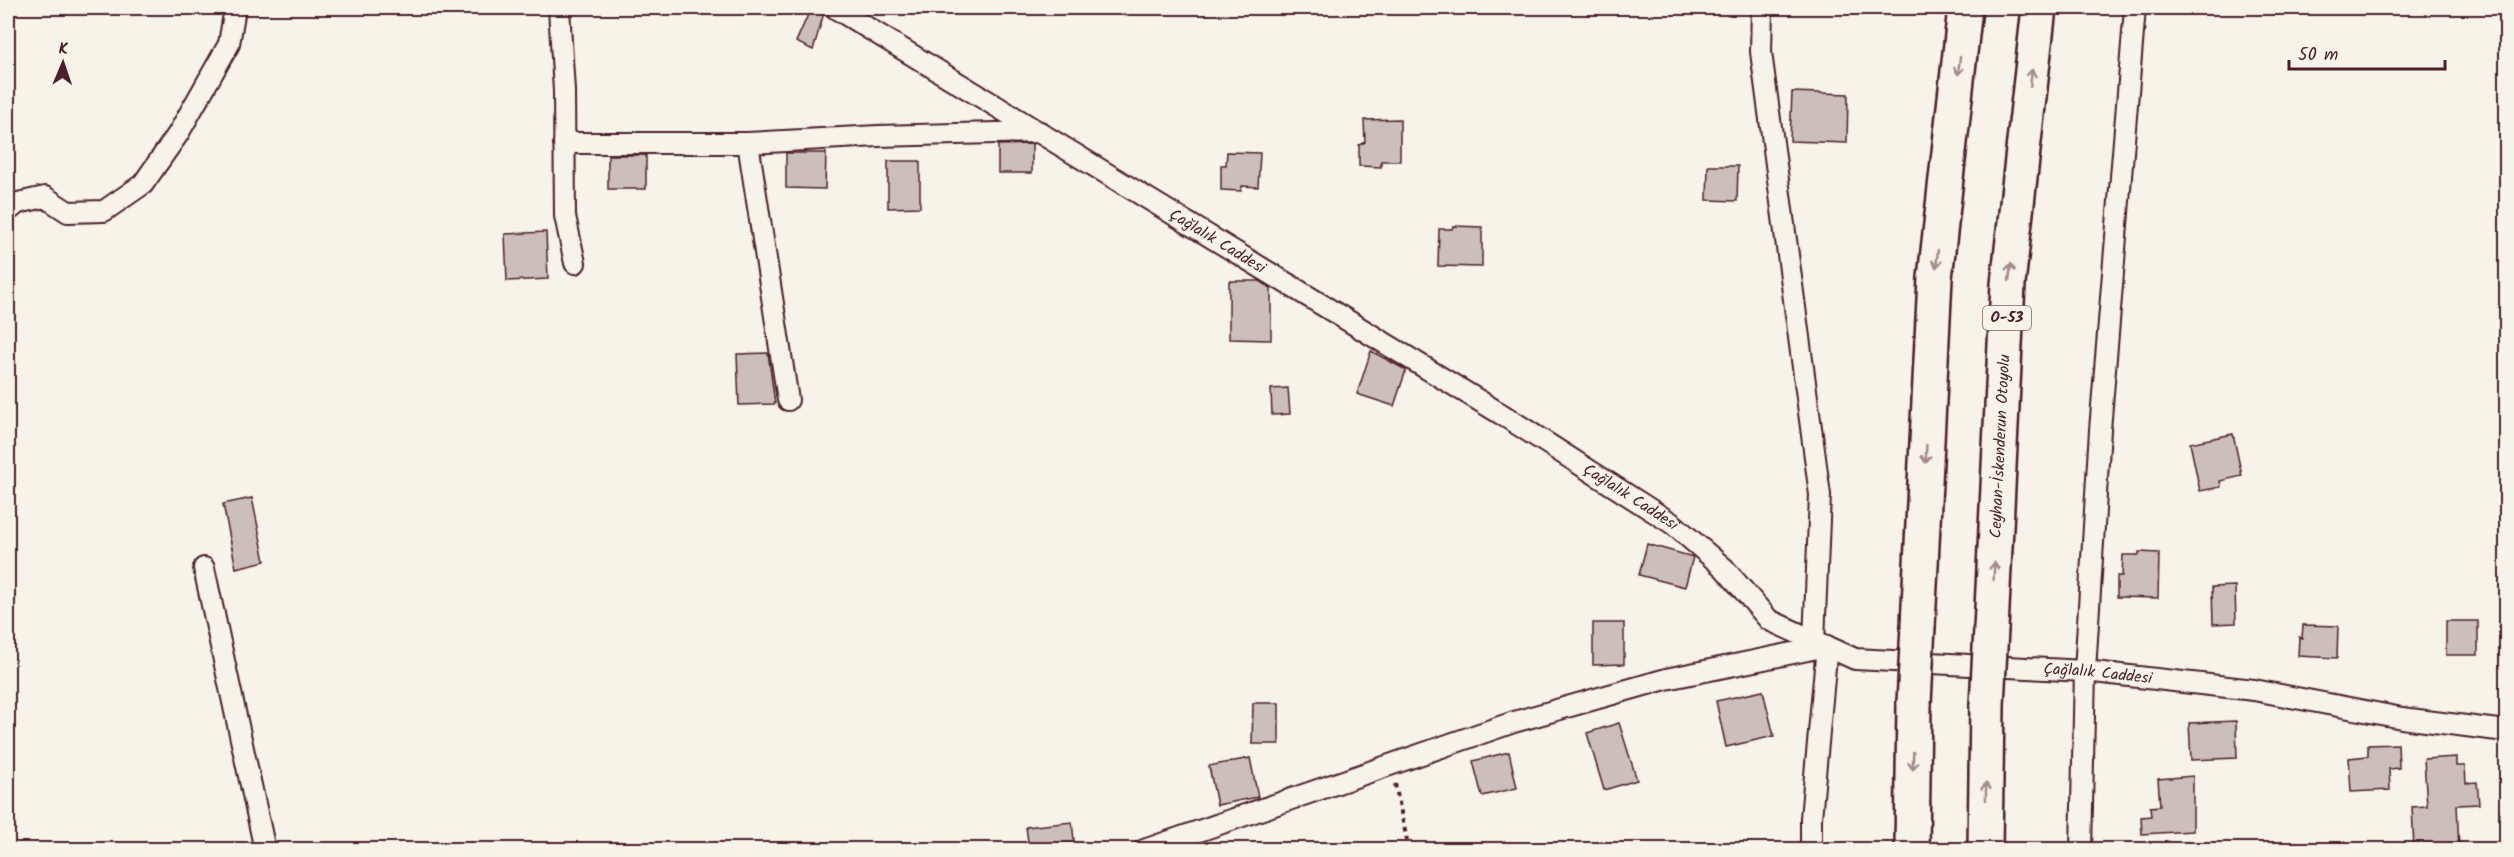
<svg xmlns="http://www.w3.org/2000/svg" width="2514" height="857" viewBox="0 0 2514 857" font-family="Kalam,sans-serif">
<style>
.building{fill:#ccbfb9;stroke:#4a1f2b;stroke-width:1.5}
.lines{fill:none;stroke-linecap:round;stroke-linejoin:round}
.minor-casing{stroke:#4a1f2b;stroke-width:24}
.motorway-casing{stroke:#4a1f2b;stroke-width:38}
.path{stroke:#4a1f2b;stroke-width:4;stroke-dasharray:4.5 4.5;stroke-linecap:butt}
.minor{stroke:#f7f3e8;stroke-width:20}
.motorway{stroke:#f7f3e8;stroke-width:33}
.motorway-bridge-casing{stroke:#4a1f2b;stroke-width:38;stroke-linecap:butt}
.motorway-bridge{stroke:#f7f3e8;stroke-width:33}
.oneway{stroke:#a0898a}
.labels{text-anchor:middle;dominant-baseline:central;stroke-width:4.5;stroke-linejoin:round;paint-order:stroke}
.shield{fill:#f7f3e8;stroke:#7e5f64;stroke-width:1.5}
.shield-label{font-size:15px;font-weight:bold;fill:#4a1f2b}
.street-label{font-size:16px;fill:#4a1f2b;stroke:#f7f3e8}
</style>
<rect width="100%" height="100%" fill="#f7f3e8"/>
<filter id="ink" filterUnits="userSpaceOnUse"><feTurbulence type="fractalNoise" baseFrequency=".0167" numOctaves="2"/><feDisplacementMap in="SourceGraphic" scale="12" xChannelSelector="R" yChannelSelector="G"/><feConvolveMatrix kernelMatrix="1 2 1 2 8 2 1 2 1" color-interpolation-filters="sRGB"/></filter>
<g filter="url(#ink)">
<g class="building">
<path d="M811 8H823L824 13 813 50 796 42Z"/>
<path d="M1792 92 1848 94 1847 143 1790 141Z"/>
<path d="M1400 119V161H1381V167L1359 166V145L1365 142 1364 120Z"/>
<path d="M1032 144V173H998V145Z"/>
<path d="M1227 152 1260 153 1258 187 1242 186 1241 191 1221 190V165H1226Z"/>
<path d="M786 153H826L825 189 786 188Z"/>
<rect x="608" y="155" width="38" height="34"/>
<path d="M888 161H920V207L888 208Z"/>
<path d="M1708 166H1738L1737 201 1707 200Z"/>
<path d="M1453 226 1482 227V267L1438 266 1439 229H1452Z"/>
<path d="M546 232 548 279 507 281 505 234Z"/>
<path d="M1229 281H1260L1271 288V340L1229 339Z"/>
<path d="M1371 351 1406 370 1394 406 1357 394Z"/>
<path d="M768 353 775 404 739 405 737 354Z"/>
<path d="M1288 388 1290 414 1272 415 1271 389Z"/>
<path d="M2233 434 2242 476 2220 481 2221 487 2200 491 2190 443Z"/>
<path d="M252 498 265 561 236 568 223 504Z"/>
<path d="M1647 544 1693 557 1685 587 1639 575Z"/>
<path d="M2139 552 2159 553 2158 598 2117 597V576H2122L2123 555H2139Z"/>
<path d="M2235 586 2236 623 2213 624 2212 587Z"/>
<rect x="2446" y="621" width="32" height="34"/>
<path d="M1593 623H1624V664L1593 665Z"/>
<path d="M2303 625 2338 626 2337 658 2298 656 2299 637 2302 638Z"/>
<path d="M1763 691 1774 736 1726 747 1716 701Z"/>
<path d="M1253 703H1279V744H1252Z"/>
<path d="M2236 721 2237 758 2191 760 2189 723Z"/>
<path d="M1619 723 1637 780 1604 790 1587 733Z"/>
<path d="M2398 744 2399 768 2389 769 2390 790 2351 792 2349 758 2368 756V745Z"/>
<path d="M1509 752 1517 788 1482 796 1473 761Z"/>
<path d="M2456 757V766H2465L2466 783 2477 782 2479 804 2457 805 2459 849H2414L2412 807 2427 806 2424 759Z"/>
<path d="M1250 758 1258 797 1217 805 1209 766Z"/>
<path d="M2193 776V831L2142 834 2141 817 2151 816 2150 807 2160 806 2158 779Z"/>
<path d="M1072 822 1075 849H1029L1026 827Z"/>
</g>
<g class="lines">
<g class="minor-casing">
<g id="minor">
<path d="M559 8 564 91 565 216 575 263"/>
<path id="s1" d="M835 8 1506 417 1673 524 1724 568 1769 620 1855 659 2085 671 2254 690 2402 718 2506 731"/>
<path d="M1762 8 1761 52 1820 495 1814 641"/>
<path d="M564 143H748L878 136 1040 132"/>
<path d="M748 143 788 400"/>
<path d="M8 211 18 203 45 197 68 212 104 211 143 184 178 134 229 44 235 8"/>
<path d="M204 568 265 850"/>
<path d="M1144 850 1514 722 1666 679 1827 646 1811 818V850"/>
<path d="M2081 850 2085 671 2100 430 2135 8"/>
</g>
</g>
<g class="motorway-casing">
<g id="motorway">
<path d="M1918 626 1935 278 1965 8"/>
<path id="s2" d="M1991 629 2008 284 2039 8"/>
<path d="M1912 850 1914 703"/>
<path d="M1985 850 1987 705"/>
</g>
</g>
<path class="path" d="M1395 784 1409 850"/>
<use href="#minor" class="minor"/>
<use href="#motorway" class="motorway"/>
<g class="motorway-bridge-casing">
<g id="motorway-bridge">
<path d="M1914 703 1918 626"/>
<path d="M1987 705 1991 629"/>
</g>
</g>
<use href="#motorway-bridge" class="motorway-bridge"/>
</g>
<defs><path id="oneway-shaft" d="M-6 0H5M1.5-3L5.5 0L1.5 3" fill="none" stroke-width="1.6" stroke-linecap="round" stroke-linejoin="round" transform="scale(1.5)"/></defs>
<g class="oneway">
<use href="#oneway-shaft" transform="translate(1959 66) rotate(96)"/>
<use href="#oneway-shaft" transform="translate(2031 78) rotate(-84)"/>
<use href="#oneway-shaft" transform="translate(1937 259) rotate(96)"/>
<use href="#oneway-shaft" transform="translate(2010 272) rotate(-84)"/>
<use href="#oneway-shaft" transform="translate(1926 454) rotate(93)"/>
<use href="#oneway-shaft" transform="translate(1994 571) rotate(-87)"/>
<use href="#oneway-shaft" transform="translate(1913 761) rotate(91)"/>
<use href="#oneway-shaft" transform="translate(1986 791) rotate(-89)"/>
</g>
</g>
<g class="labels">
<rect class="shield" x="1983" y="306" width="48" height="24" rx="4.5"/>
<g class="shield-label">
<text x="2007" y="318">O-53</text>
</g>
<g class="street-label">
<text stroke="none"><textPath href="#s1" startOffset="448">Çağlalık Caddesi</textPath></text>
<text stroke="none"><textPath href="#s2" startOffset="183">Ceyhan-İskenderun Otoyolu</textPath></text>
<text stroke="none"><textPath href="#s1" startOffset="934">Çağlalık Caddesi</textPath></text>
<text stroke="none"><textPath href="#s1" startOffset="1458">Çağlalık Caddesi</textPath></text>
</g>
</g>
<rect width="2514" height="857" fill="none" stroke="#f7f3e8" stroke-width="30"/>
<rect x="15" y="15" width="2484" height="827" fill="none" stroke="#4a1f2b" stroke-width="2" filter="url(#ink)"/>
<g transform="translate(63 63) rotate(2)" stroke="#f7f3e8" stroke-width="4.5" paint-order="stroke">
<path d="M0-4.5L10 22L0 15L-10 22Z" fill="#4a1f2b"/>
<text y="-9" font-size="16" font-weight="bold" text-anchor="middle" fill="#4a1f2b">K</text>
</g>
<path d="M2289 60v9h156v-9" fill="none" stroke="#4a1f2b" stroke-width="3"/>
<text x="2298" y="60" font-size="18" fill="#4a1f2b" stroke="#f7f3e8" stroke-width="4.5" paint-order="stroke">50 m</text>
</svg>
